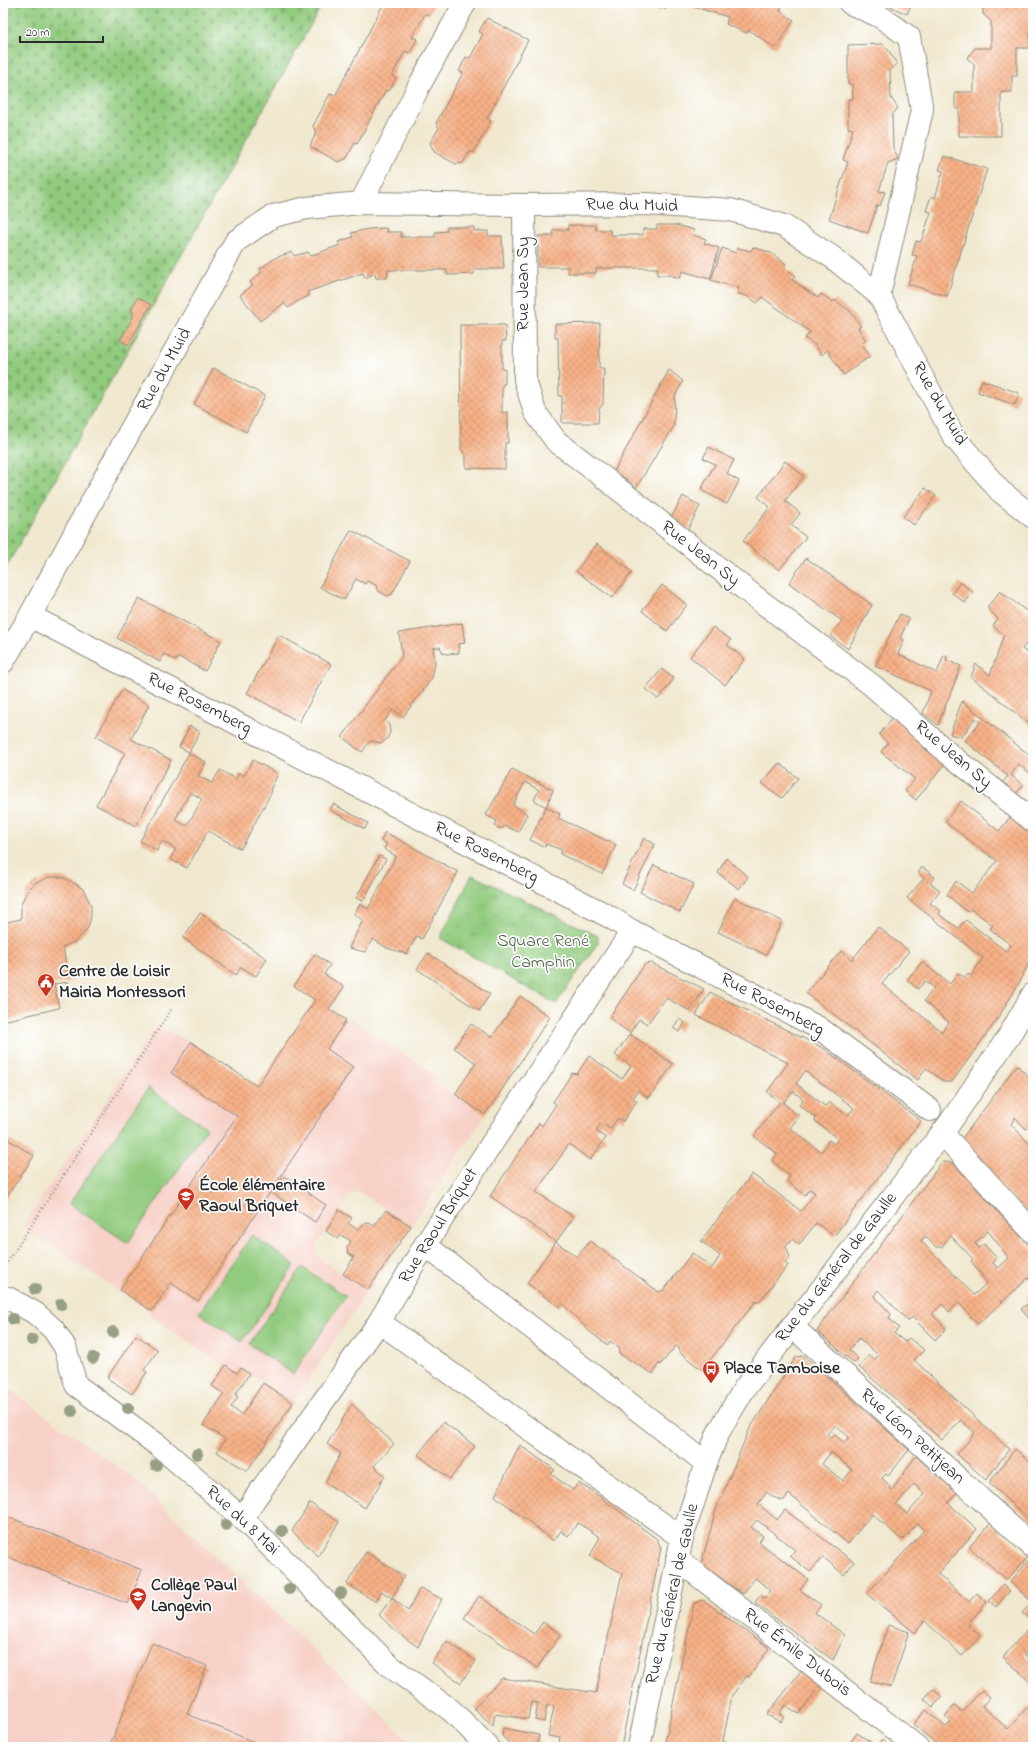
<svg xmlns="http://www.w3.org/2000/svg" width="1036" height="1750" viewBox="0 0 1036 1750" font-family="'Indie Flower',sans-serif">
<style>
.built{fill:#f7d1c8}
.grass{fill:url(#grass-tufts);stroke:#5e7b54}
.cemetery{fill:url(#cemetery-stones);stroke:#5e7b54}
.pitch{fill:#91cb7e;stroke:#5e7b54}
.building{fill:url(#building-cross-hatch);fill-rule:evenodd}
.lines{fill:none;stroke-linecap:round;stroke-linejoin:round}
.minor-casing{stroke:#8e8a7d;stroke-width:24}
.path{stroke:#8e8a7d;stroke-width:2.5;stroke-dasharray:1 3;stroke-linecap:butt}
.minor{stroke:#fff;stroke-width:22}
.tree{fill:#979f85}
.labels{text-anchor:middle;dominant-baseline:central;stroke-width:3.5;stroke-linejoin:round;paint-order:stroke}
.street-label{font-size:18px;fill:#2b2b2b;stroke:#fff}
.park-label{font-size:18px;fill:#4f6348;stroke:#fff}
.poi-label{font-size:18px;font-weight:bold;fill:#2b2b2b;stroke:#fff;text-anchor:start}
</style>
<defs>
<pattern id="grass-tufts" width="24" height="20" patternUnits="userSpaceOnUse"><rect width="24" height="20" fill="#91cb7e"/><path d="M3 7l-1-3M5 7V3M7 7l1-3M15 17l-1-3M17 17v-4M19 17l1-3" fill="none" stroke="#7dae6d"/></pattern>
<pattern id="cemetery-stones" width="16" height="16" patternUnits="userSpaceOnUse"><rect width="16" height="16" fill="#91cb7e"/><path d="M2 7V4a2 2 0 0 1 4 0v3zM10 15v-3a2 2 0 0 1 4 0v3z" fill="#7dae6d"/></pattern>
<pattern id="building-cross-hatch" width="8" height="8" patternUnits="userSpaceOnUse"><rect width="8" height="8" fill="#f7b186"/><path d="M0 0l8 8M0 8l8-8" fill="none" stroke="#d49874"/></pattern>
</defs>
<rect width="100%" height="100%" fill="#fff"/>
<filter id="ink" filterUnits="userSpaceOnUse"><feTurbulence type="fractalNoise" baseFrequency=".025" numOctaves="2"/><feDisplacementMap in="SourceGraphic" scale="8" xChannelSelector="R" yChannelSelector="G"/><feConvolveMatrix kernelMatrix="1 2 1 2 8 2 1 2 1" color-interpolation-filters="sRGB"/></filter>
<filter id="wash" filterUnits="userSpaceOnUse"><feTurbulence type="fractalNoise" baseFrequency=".012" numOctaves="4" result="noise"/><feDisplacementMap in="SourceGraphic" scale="16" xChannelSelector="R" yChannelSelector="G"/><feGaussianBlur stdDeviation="0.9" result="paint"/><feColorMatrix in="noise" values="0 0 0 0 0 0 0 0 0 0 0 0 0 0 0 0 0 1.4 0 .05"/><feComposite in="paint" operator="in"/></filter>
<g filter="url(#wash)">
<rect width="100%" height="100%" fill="#f0e8cf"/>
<g class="built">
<path d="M315 1000 346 1020 348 1017 435 1075 433 1081 485 1115 411 1226 360 1192H356L348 1197 317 1244V1255L320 1259 368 1290 293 1403 241 1368 236 1373 150 1316 151 1312 22 1227 156 1026 191 1042 257 1086Z"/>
<path d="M3 1385 132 1477 414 1745 421 1747H3Z"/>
</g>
<path class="grass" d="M472 875 598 936V943L556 1004 440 938Z"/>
<path class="cemetery" d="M3 3H323L3 573Z"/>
<g class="pitch">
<path d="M148 1088 207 1128 128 1243 69 1204Z"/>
<path d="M252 1235 295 1265 242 1342 199 1313Z"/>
<path d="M302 1267 346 1296 293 1374 249 1344Z"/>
</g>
<g id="blocks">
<g class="building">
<path d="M384 3H435L429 15 425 14 412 37 417 39 410 53 405 51 392 76 396 79 389 91 386 90 357 144 355 143 346 159 338 162 310 146 316 133 313 126 330 94 335 96Z"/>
<path d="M646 3H668L666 9 646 7Z"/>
<path d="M681 3H778L782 6 780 11 794 20 775 48 749 30 746 33 726 24 728 17Z"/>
<path d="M882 3H912L907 14Z"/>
<path d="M973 3H1012V5H1033V31H1030V48H1017V76H1012V92H1001V136H959V109L955 108V92H974V64L967 58 975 48H991V21L983 14V5H973Z"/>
<path d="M487 18 528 40 487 119 491 121 474 152 469 153 463 163 456 164 434 152 430 143 439 128 436 123 463 73 459 71 466 57 470 58 483 34 479 31Z"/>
<path d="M883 44 889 51 897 64 890 70 891 98 898 108 892 115 893 148 898 159 888 163 879 191 885 192 880 206 877 205 868 233 829 219 848 162 843 160 853 129 848 128V99H853L852 84H848V45Z"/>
<path d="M944 156 987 169 947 296 908 284 917 256 912 255 916 241 921 242 931 212 926 211 931 196 935 198 943 171 939 170Z"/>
<path d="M568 225H595L596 230H610L611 235H643V229H657V225H676L694 230 693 235 706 239 704 243 719 248 710 279 682 271 680 278 669 275H657L658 268H596V273H568V267H538V236H553V230H568Z"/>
<path d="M447 227H474V231H488V236H502L504 269H474V274L447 275V270H388L387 278H376L375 273 365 278 363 273 307 292 309 296 298 301 288 308 284 303 260 321 240 295 253 285 250 282 262 272 260 269 275 258 292 252 294 256 308 252 310 256 340 245 338 242 353 237 351 233 368 229 386 228 387 232H401V237H435V232L447 231Z"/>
<path d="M753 247 771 253 786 264 784 267 795 275 792 280 818 298 821 294 833 302 835 300 850 311 861 326 858 328 866 340 862 344 870 356 844 375 827 350 822 355 815 345 805 338 810 332 762 297 757 303 747 296 737 293 739 288 711 280 722 248 736 253 738 248 751 251Z"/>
<path d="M138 297 151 305 128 345 120 340 133 317 132 307Z"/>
<path d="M600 323 599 368H604L603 404 599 409 598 423H562V396H559L558 338H555V324Z"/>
<path d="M460 325H505L506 341H502V369H505V384L502 385V413L508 412V443H505V469L466 468V455L461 449Z"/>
<path d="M214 368 265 396 246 432 194 404Z"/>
<path d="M669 370 683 381 675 396 674 426 636 488 625 478 613 473Z"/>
<path d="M982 380 1019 393 1015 405 978 392Z"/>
<path d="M709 447 734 460 727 474 739 481 727 504 701 490 715 464 703 458Z"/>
<path d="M785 461 804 476 785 501 800 513 791 525 806 537 779 570 743 541 770 507 758 497Z"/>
<path d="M925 488 936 496 914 525 903 517Z"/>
<path d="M683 496 700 506 687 531 671 518Z"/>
<path d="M351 530 410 561 392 594 387 596 377 590 376 585 367 581 365 584 356 579 344 600 320 587Z"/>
<path d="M597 544 632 572 612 598 576 571Z"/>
<path d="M806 558 872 605 848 649 830 636 842 621 789 583Z"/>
<path d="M960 582 973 592 965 603 952 593Z"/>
<path d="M662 585 687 605 667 631 642 611Z"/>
<path d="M1000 591 1033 616V635L1022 649 1033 657V727L971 677 976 664 990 675 1004 635 993 626 998 619 988 609V606Z"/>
<path d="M139 598 221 641 205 671 179 657 176 661 164 654 160 662 117 638Z"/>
<path d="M900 614 909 619 900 638 904 640 898 654 937 673 944 655 947 657 946 660 961 666 938 725 923 713 931 691 875 666Z"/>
<path d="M462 623 465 643 458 644 459 653 447 654 443 653 440 647 433 648 435 663 432 678 403 717 393 709 385 721 389 725 390 732 387 739 381 743 370 741 362 752 342 737 402 656 399 633Z"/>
<path d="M713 627 731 640 727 645 745 659 725 685 690 657Z"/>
<path d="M279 635 331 664 299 722 247 693Z"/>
<path d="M662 669 674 679 658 699 645 689Z"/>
<path d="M122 690 149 705 131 739 171 760 136 826 96 805 125 753 96 737Z"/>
<path d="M962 701 1033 758V776L1019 764 1011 775 1023 785 1014 796 1001 785 1008 776 965 741 980 722 975 718 962 737 950 734Z"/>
<path d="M893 717 926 743 923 747 945 764 916 800 905 791 915 779 881 752 888 743 879 735Z"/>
<path d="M190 726 200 732 189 752 179 747Z"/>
<path d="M189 753 206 762 198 776 212 783 220 770 236 779 239 773 244 776 253 760 278 774 270 790 272 791 241 849 208 831 187 868 170 859 176 849 162 841 157 851 140 841ZM190 792 202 799 187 826 175 820Z"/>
<path d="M779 763 798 778 782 798 762 783Z"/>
<path d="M512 769 553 790 546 807 534 800 539 790 525 782 513 805 527 814 518 832 505 826 503 828H499L495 826 497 821 486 815Z"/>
<path d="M961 801 999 831 1011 816 1033 833V954L1018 985 996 1021 952 1082H944L926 1068 918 1080 806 993 841 951 852 960 878 927 909 951 882 984 942 1032 949 1022 924 1001 934 988 925 981 918 989 907 980 922 962 950 984 958 973 965 978 968 974 971 976 983 958 907 898 924 878 918 873 922 867 935 877 930 883 940 890 930 903 941 911 939 914 958 928 966 920 1007 952 1011 945 990 929 993 925 971 909 968 912 947 895 956 881 972 893 997 861 945 822Z"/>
<path d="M333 804 368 823 365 829 330 810Z"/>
<path d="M546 807 560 814 558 818 616 845 602 874 560 854 562 850 546 844 545 847 530 840Z"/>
<path d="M385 832 458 872 422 939 417 936 407 954 387 948 373 939 365 952 349 948 363 920 354 914 360 904 368 909 396 856 384 849 387 844 381 841Z"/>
<path d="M644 838 655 844 633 890 622 884Z"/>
<path d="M379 856 386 859 363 901 356 898Z"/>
<path d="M726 858 748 877 739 889 718 873Z"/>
<path d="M654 865 694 884 680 912 640 892Z"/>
<path d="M49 877H60L67 879 83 889 91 905V916L88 928 76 941 63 947 69 982 54 984 59 1008 3 1021V923L21 919V904L27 891 35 883Z"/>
<path d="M735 898 782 921 766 955 718 932Z"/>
<path d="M200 913 267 959 256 976 241 967 236 975 183 938Z"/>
<path d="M428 953 490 994 479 1011 417 969Z"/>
<path d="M315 954 330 965 324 974 344 987 329 1009 346 1020 327 1049 353 1067 198 1301 171 1283 152 1311 120 1290 237 1116 171 1073 191 1042 257 1086 315 1000 294 986Z"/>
<path d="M651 963 704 989 690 1011 666 998 647 1024 639 1019 630 1033 609 1018 645 964Z"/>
<path d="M710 992 823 1048 921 1121 834 1236 816 1223 799 1245 792 1239 786 1247 790 1257 785 1263 788 1265 758 1303 756 1301 702 1370 678 1351 680 1349 676 1346 660 1365 659 1363 653 1374 618 1353 620 1349 610 1341 608 1345 590 1332 562 1303 559 1307 527 1283 556 1242 490 1196 539 1123 542 1126 556 1104 553 1102 572 1073 577 1074 589 1056 622 1079 631 1066 615 1055 630 1034 673 1064 649 1098 638 1090 633 1099 637 1101 623 1121 618 1118 610 1129 601 1123 596 1131 606 1138 590 1160 569 1144 536 1192 574 1217 556 1242 577 1257 590 1241 659 1292 664 1290 692 1253 712 1268 720 1256 701 1241 752 1174 801 1211 815 1193 810 1189 805 1195 787 1181 790 1176 772 1161 777 1154 754 1136 780 1102 767 1092 788 1063 696 1015ZM805 1071 854 1108 847 1116 829 1102 825 1106 796 1084ZM793 1091 803 1099 799 1105 816 1118 815 1121 838 1139 834 1144 829 1140 821 1152 790 1128 799 1116 783 1103Z"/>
<path d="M520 996 550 1017 485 1115 455 1094 476 1063 454 1048 471 1024 492 1037Z"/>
<path d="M679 1019 685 1023 679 1032 673 1028Z"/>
<path d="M1017 1065 1033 1081V1123L1026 1129 1015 1117 1011 1124 1033 1148V1151L1029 1156 1033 1160V1220L960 1141Z"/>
<path d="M3 1136 34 1156 3 1202Z"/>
<path d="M942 1162 953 1163 1033 1250V1284L1028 1278 978 1324 959 1303 949 1312 942 1304 932 1314 946 1329 935 1340 912 1317 908 1321 878 1290 874 1296 891 1314 889 1318 899 1328 894 1333 905 1342 909 1338 924 1350 914 1360 1009 1449 986 1480 957 1454 975 1433 961 1420 942 1440 859 1367 869 1355 875 1360 878 1355 859 1338 849 1350 858 1359 854 1363 817 1331ZM988 1231 1009 1258 998 1268 993 1263 997 1258 984 1244 979 1248 975 1243ZM950 1235 973 1259 971 1261 987 1283 974 1295 921 1241 925 1236 936 1247H942Z"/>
<path d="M284 1176 326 1205 315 1222 272 1193Z"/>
<path d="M339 1210 352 1218 348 1223 358 1230 363 1224 369 1223 374 1226 386 1210 411 1226 368 1290 343 1274 354 1257 348 1253 347 1248 351 1241 341 1235 338 1239 326 1231Z"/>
<path d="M1033 1288V1319L1031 1321 1021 1309 1031 1301 1027 1297 1031 1293 1030 1291Z"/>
<path d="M136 1335 158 1350 144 1370 147 1372 132 1394 107 1378Z"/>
<path d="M804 1356 909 1450 888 1476 886 1474 882 1478 890 1486 889 1488 892 1490 916 1456 957 1493 948 1503 977 1529 938 1574 969 1602 977 1593 987 1602 968 1624 980 1636 962 1656 925 1621 915 1633 867 1594 924 1530 917 1524 902 1540 872 1514 848 1544 789 1494 783 1501 773 1497 767 1492 758 1504 777 1520 785 1510 854 1562 844 1575 823 1557 810 1572 790 1556 795 1550 757 1520 751 1527 763 1536 759 1542 808 1579 800 1590 821 1605 815 1613 845 1635 833 1660 755 1603 760 1595 765 1598 771 1590 755 1578 743 1594 701 1564 716 1510 749 1430 796 1357ZM836 1425 849 1437 844 1443 834 1434 831 1438 827 1434ZM831 1452 852 1470 843 1481 822 1464ZM914 1484 925 1494 907 1514 896 1505Z"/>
<path d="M226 1365 237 1373 241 1368 249 1374 235 1395 238 1397 231 1407 242 1415 263 1383 293 1403 247 1471 217 1452 225 1439 203 1425 224 1394 212 1386Z"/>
<path d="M352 1404 394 1444 374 1466 385 1476 365 1508 325 1482 341 1453 327 1444Z"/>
<path d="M443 1422 475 1446 450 1479 418 1455Z"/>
<path d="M520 1445 555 1470 551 1474 573 1490 578 1483 592 1491 657 1539 661 1548 621 1747H558L560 1738 548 1736 554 1706 547 1705 544 1722 535 1720 538 1703 531 1702 528 1719 495 1714 493 1726 474 1708 502 1678 596 1693 622 1573 590 1556 600 1537 578 1523 568 1536 561 1531 554 1541 495 1496Z"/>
<path d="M1015 1449 1033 1464V1523L989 1483Z"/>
<path d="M310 1503 339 1522 318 1556 292 1531Z"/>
<path d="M3 1515 142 1570 128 1604 3 1555Z"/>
<path d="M991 1523 1028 1557 1007 1580 969 1547Z"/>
<path d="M366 1552 404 1576 392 1598 381 1591 376 1602 347 1584Z"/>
<path d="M1030 1559 1033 1561V1622L1022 1613 1032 1602 1010 1582Z"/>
<path d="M1003 1584 1010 1591 996 1607 989 1601Z"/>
<path d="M420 1588 442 1599 418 1647 398 1633 379 1615 392 1598 408 1611Z"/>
<path d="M479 1596 534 1634 543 1622 561 1634 537 1668 464 1618Z"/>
<path d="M703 1600 769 1648 749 1677 747 1676 732 1695 723 1741 737 1747H664L694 1603Z"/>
<path d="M1033 1623V1644L1024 1654 1033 1662V1684L1003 1657Z"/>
<path d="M888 1625 909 1632 891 1687 870 1681Z"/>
<path d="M447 1641 476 1661 461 1683 432 1663Z"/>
<path d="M152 1643 207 1666 187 1714 266 1747H109Z"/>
<path d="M801 1671 820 1685 799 1714 785 1705 779 1714 784 1717 781 1722 767 1715Z"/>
<path d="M933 1689 942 1697 933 1707 924 1699Z"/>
<path d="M982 1690 990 1697 982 1706 1008 1729 1033 1701V1737L1024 1747H940L913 1724 926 1710 946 1727 951 1722 945 1716 954 1706 962 1712Z"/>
<path d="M503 1728 539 1735 537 1747H513L502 1736Z"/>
<path d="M857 1733 877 1746 882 1739 891 1747H847Z"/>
</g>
</g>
</g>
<g filter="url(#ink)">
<use href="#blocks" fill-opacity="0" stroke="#8e8a7d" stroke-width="1"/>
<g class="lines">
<g class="minor-casing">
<g id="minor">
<path d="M850 3 881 17 909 37 922 110 879 295"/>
<path d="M361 203 419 86 465 3"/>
<path d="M524 205 525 380 535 412 556 441 607 480 750 593 873 686 949 754 1033 821"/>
<path d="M30 616 610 917 632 931 819 1028 930 1110"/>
<path d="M3 662 30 616 130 431 236 241 273 216 307 208 361 203 524 205 646 204 731 210 784 226 832 257 879 295 954 437 1000 491 1033 517"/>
<path d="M942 1133 1033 1232"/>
<path d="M425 1245 706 1463"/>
<path d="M3 1298H8L35 1313 53 1329 65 1347 76 1385 159 1446 243 1519 390 1666 452 1711 488 1747"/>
<path d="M379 1322 682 1538"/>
<path d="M792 1326 1033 1547"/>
<path d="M243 1519 254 1500 379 1322 425 1245 632 931"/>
<path d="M677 1559 917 1747"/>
<path d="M639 1747 682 1538 706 1463 718 1433 744 1389 949 1124 1009 1036 1033 994"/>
</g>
</g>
<path class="path" d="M3 1269 172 1008"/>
<use href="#minor" class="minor"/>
</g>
<g class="tree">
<circle cx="35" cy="1289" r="6"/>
<circle cx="61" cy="1304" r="6"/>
<circle cx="13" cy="1319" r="6"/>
<circle cx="113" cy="1332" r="6"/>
<circle cx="32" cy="1340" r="6"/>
<circle cx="93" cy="1358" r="6"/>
<circle cx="128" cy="1408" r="6"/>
<circle cx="72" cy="1411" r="6"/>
<circle cx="197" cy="1454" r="6"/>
<circle cx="156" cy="1465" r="6"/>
<circle cx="226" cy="1525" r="6"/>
<circle cx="282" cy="1531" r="6"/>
<circle cx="289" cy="1589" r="6"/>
<circle cx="341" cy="1593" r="6"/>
</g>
</g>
<defs>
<g id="civic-pin" transform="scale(0.9)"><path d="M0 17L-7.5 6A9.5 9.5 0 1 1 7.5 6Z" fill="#c8321e" stroke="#fff"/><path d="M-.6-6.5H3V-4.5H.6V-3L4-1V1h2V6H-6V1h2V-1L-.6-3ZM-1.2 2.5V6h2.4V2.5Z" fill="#fff"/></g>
<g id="school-pin" transform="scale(0.9)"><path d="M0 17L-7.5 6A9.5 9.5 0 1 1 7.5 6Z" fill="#c8321e" stroke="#fff"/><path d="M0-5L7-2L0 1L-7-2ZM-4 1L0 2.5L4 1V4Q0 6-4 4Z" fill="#fff"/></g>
<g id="bus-pin" transform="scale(0.9)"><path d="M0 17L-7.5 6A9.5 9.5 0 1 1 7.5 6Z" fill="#c8321e" stroke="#fff"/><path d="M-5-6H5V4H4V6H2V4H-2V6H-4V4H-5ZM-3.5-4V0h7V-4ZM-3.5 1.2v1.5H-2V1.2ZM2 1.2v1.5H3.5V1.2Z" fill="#fff"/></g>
</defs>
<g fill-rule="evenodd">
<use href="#civic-pin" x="46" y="982"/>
<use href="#school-pin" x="186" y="1196"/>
<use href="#bus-pin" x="711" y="1369"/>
<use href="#school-pin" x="138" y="1596"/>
</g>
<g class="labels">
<g class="street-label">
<text transform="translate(632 206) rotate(1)">Rue du Muid</text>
<text transform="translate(524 284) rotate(-90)">Rue Jean Sy</text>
<text transform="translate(165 370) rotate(-61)">Rue du Muid</text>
<text transform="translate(939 404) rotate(60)">Rue du Muid</text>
<text transform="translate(700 554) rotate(38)">Rue Jean Sy</text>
<text transform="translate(199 704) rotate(27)">Rue Rosemberg</text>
<text transform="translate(953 755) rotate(40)">Rue Jean Sy</text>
<text transform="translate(486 853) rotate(27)">Rue Rosemberg</text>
<text transform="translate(772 1005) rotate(28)">Rue Rosemberg</text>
<text transform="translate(439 1226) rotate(-58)">Rue Raoul Briquet</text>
<text transform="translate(837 1268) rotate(-52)">Rue du Général de Gaulle</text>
<text transform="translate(912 1437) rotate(42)">Rue Léon Petitjean</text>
<text transform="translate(242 1521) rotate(43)">Rue du 8 Mai</text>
<text transform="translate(673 1594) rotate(-77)">Rue du Général de Gaulle</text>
<text transform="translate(797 1653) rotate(38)">Rue Émile Dubois</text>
</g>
<g class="park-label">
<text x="543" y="942">Square René<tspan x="543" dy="21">Camphin</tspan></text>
</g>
<g class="poi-label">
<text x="59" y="972">Centre de Loisir<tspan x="59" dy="21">Mairia Montessori</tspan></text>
<text x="199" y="1186">École élémentaire<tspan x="199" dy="21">Raoul Briquet</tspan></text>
<text x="724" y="1369">Place Tamboise</text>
<text x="151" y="1586">Collège Paul<tspan x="151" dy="21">Langevin</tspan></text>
</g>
</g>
<rect width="1036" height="1750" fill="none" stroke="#fff" stroke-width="16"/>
<path d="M20 36v6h83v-6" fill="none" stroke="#2b2b2b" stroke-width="2"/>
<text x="26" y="36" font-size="12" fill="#2b2b2b" stroke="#ffffff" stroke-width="3" paint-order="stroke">20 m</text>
</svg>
